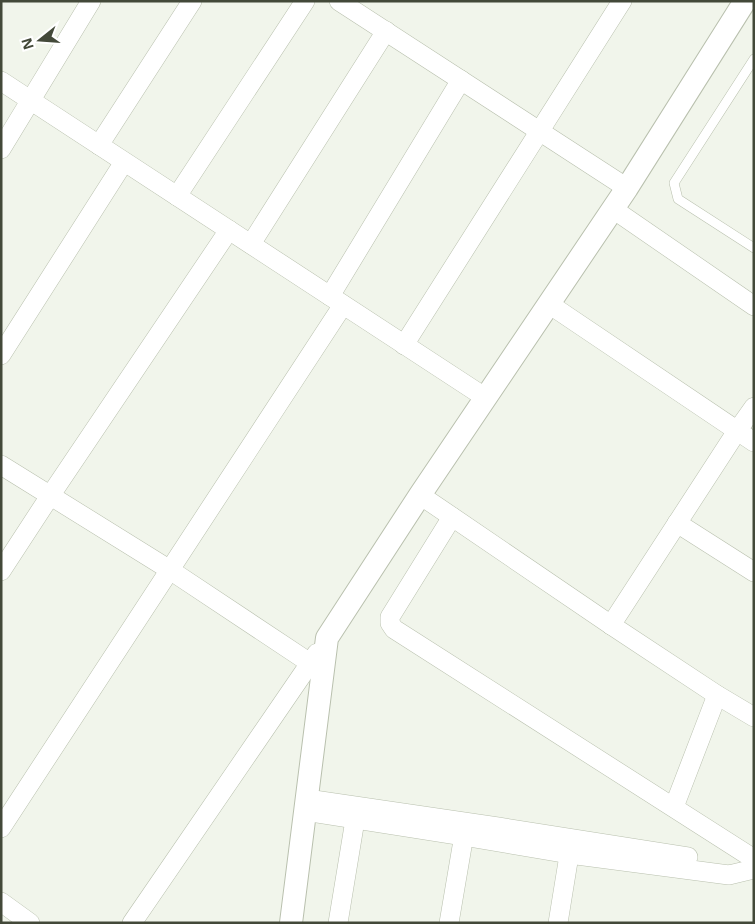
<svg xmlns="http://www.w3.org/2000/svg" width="755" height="924" viewBox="0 0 755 924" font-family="'Open Sans',sans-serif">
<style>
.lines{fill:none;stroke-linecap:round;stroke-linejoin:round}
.service-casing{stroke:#b9c0ae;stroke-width:10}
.minor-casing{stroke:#b9c0ae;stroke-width:20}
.tertiary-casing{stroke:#b9c0ae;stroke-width:24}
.service{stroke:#fff;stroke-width:9}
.minor{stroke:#fff;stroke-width:19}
.tertiary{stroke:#fff;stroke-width:22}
</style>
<rect width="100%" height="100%" fill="#f1f5eb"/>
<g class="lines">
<g class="service-casing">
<path id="service" d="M754 59 674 183 678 199 754 248"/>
</g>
<g class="minor-casing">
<g id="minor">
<path d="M339 1 627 188"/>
<path d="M1 81 486 398"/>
<path d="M99 145 192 1"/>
<path d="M1 149 91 1"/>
<path d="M177 196 305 1"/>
<path d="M613 209 754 306"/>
<path d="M251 244 386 31"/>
<path d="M330 296 461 80"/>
<path d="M549 304 754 442"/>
<path d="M404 345 622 1"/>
<path d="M1 355 124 162"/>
<path d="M1 465 170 570 310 663"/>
<path d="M420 495 611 625 717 695 754 717"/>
<path d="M452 517 390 617V623L394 629 754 859"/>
<path d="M677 523 754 572"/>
<path d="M1 571 50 496 229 230"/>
<path d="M611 625 737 431 754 407"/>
<path d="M307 799 498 827 688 857"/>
<path d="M674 807 717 695"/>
<path d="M305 811 464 836 569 854 729 875 754 869"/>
<path d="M1 828 343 305"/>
<path d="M1 902 30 923"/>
<path d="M132 923 317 653"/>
<path d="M338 923 355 820"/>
<path d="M449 923 466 823"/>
<path d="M558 923 571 843"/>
</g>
</g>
<g class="tertiary-casing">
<path id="tertiary" d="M291 923 327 638 420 495 627 188 745 1"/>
</g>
<use href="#service" class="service"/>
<use href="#minor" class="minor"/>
<use href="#tertiary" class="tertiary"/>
</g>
<rect width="755" height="924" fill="none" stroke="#434939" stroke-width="5"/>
<g transform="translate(40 40) rotate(253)" stroke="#ffffff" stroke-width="4" paint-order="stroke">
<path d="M0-4L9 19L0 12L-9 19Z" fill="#434939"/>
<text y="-8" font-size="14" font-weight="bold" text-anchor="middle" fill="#434939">N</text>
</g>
</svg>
